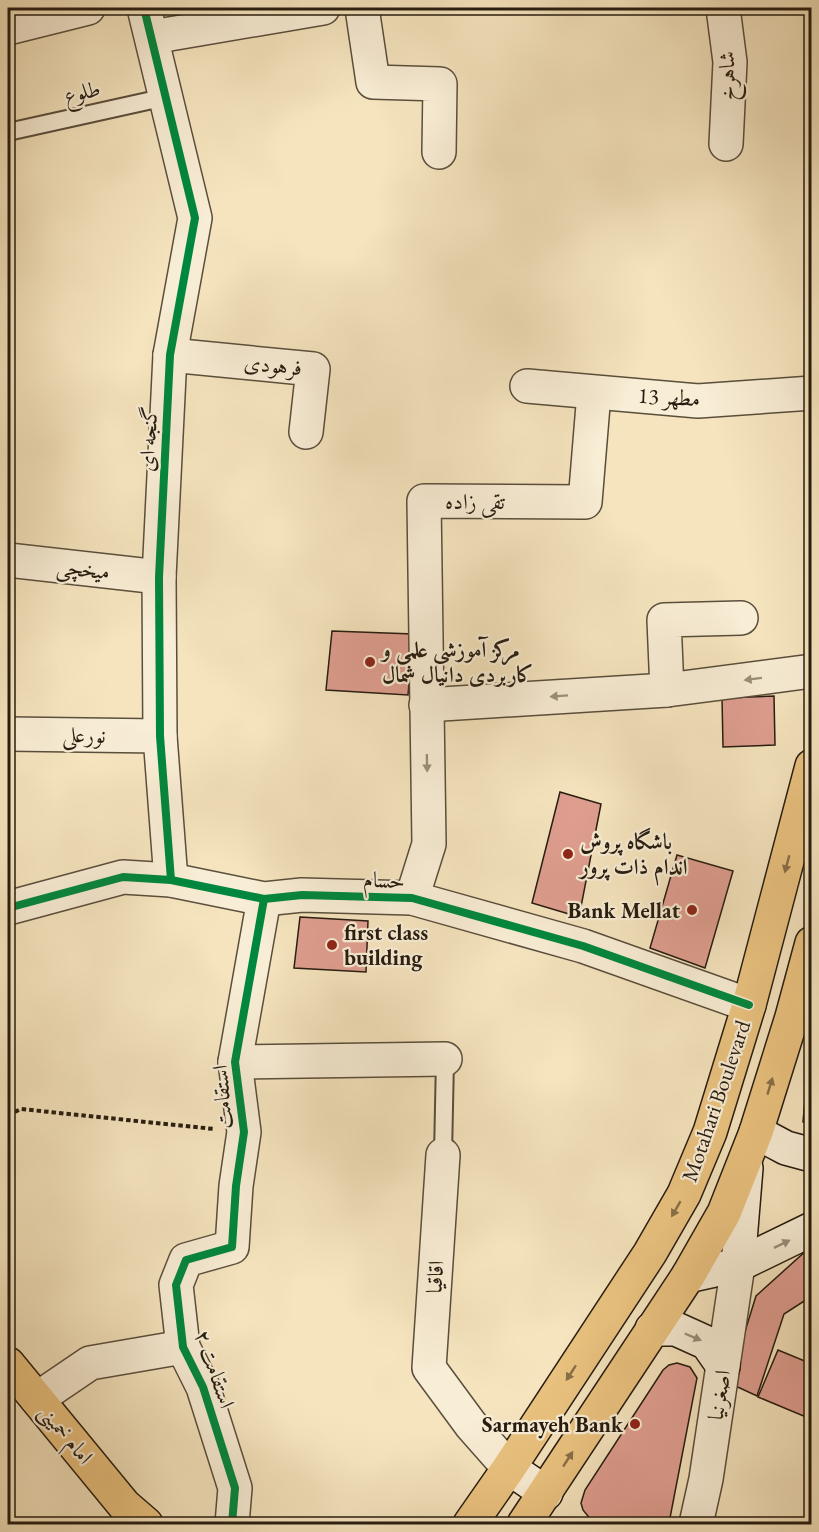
<svg xmlns="http://www.w3.org/2000/svg" width="819" height="1532" viewBox="0 0 819 1532" font-family="'EB Garamond',Amiri,serif">
<style>
.building{fill:#df9e90;stroke:#261c10;stroke-width:1.5}
.lines{fill:none;stroke-linecap:round;stroke-linejoin:round}
.lane-casing{stroke:#5a4e3c;stroke-width:20}
.street-casing{stroke:#5a4e3c;stroke-width:36}
.secondary-casing{stroke:#261c10;stroke-width:36}
.primary-casing{stroke:#261c10;stroke-width:36}
.path{stroke:#261c10;stroke-width:4;stroke-dasharray:4.5 3;stroke-linecap:butt}
.lane{stroke:#f8edd5;stroke-width:16}
.street{stroke:#f8edd5;stroke-width:33}
.secondary{stroke:#f8edd5;stroke-width:33}
.primary{stroke:#eac27f;stroke-width:33}
.cycleway-casing{stroke:#f8edd5;stroke-width:11}
.cycleway{stroke:#00873e;stroke-width:8}
.oneway{fill:#9a8f7c}
.oneway2{fill:#886f48}
.poi-dot{fill:#8f2418;stroke:#f8edd5;stroke-width:2}
.labels{text-anchor:middle;dominant-baseline:central;stroke-width:4.5;stroke-linejoin:round;paint-order:stroke}
.street-label{font-size:22px;fill:#261c10;stroke:#f8edd5}
.poi-label{font-size:22px;font-weight:bold;fill:#261c10;stroke:#f8edd5;text-anchor:start}
</style>
<rect width="100%" height="100%" fill="#f5e4be"/>
<filter id="stains"><feTurbulence type="fractalNoise" baseFrequency=".00333" numOctaves="4"/><feColorMatrix values="0 0 0 0 .2 0 0 0 0 .09 0 0 0 0 .02 0 0 0 .5 -.17"/></filter>
<radialGradient id="worn" r=".72"><stop offset=".6" stop-color="#630" stop-opacity="0"/><stop offset="1" stop-color="#630" stop-opacity=".3"/></radialGradient>
<g class="building">
<path d="M332 631 413 634 408 695 326 690Z"/>
<path d="M774 696 775 745 723 747 722 698Z"/>
<path d="M560 792 601 804 579 917 532 903Z"/>
<path d="M677 855 733 871 705 968 650 948Z"/>
<path d="M300 917 368 921 366 972 294 968Z"/>
<path d="M811 1033 812 1034V1124L803 1122Z"/>
<path d="M808 1249H812V1296L784 1314 757 1396 729 1383 756 1296Z"/>
<path d="M778 1350 812 1364V1402L806 1417 758 1397Z"/>
<path d="M677 1363 690 1367 697 1378 670 1518 599 1523 592 1521 583 1510 581 1503 585 1490 663 1370 669 1365Z"/>
</g>
<g class="lines">
<g class="lane-casing">
<g id="lane">
<path d="M8 132 166 97"/>
<path d="M443 1155 445 1059"/>
</g>
</g>
<g class="street-casing">
<g id="street">
<path d="M144 8 195 218 170 355 159 577 160 736 171 880"/>
<path d="M362 8 373 82 440 84 439 152"/>
<path d="M723 8 730 62 726 144"/>
<path d="M8 28 88 8"/>
<path d="M152 37 323 8"/>
<path d="M170 355 313 369 306 432"/>
<path d="M527 386 698 401 812 393"/>
<path d="M8 560 159 577"/>
<path d="M667 690 664 620 741 618"/>
<path d="M426 705 667 690 812 671"/>
<path d="M8 734 160 736"/>
<path d="M412 898 429 844 424 501 585 502 594 393"/>
<path d="M8 908 123 877 171 880 264 899 302 895 412 898 583 946 749 1005"/>
<path d="M235 1062 445 1059"/>
<path d="M443 1155 429 1368 471 1425 509 1468"/>
<path d="M37 1399 90 1363 183 1347"/>
<path d="M232 1524 235 1488 203 1387 183 1347 176 1285 186 1260 232 1247 236 1186 244 1132 235 1062 264 899"/>
<path d="M696 1524 706 1479 738 1265"/>
</g>
</g>
<g class="secondary-casing">
<g id="secondary">
<path d="M756 1132 786 1148 812 1155"/>
<path d="M738 1265 746 1168"/>
<path d="M688 1276 738 1265 812 1229"/>
<path d="M652 1329H676L707 1343 723 1366"/>
<path d="M509 1468 546 1493"/>
</g>
</g>
<g class="primary-casing">
<g id="primary">
<path d="M8 1364 124 1505 146 1524"/>
<path d="M470 1524 509 1468 650 1253 684 1194 710 1132 749 1005 812 766"/>
<path d="M524 1524 688 1276 724 1213 756 1132 792 1017 812 943"/>
</g>
</g>
<path class="path" d="M8 1115 21 1109 214 1129"/>
<use href="#lane" class="lane"/>
<use href="#street" class="street"/>
<use href="#secondary" class="secondary"/>
<use href="#primary" class="primary"/>
<g class="cycleway-casing">
<g id="cycleway">
<path d="M144 8 195 218 170 355 159 577 160 736 171 880"/>
<path d="M8 908 123 877 171 880 264 899 302 895 412 898 583 946 749 1005"/>
<path d="M232 1524 235 1488 203 1387 183 1347 176 1285 186 1260 232 1247 236 1186 244 1132 235 1062 264 899"/>
</g>
</g>
<use href="#cycleway" class="cycleway"/>
</g>
<defs><path id="oneway-solid" d="M-6-.8H1V-3.2L6.5 0L1 3.2V.8H-6Z" transform="scale(1.5)"/></defs>
<g class="oneway">
<use href="#oneway-solid" transform="translate(753 679) rotate(173)"/>
<use href="#oneway-solid" transform="translate(559 696) rotate(176)"/>
<use href="#oneway-solid" transform="translate(427 763) rotate(89)"/>
<use href="#oneway-solid" transform="translate(782 1244) rotate(-26)"/>
<use href="#oneway-solid" transform="translate(693 1337) rotate(23)"/>
</g>
<g class="oneway2">
<use href="#oneway-solid" transform="translate(787 864) rotate(105)"/>
<use href="#oneway-solid" transform="translate(770 1086) rotate(-73)"/>
<use href="#oneway-solid" transform="translate(676 1209) rotate(120)"/>
<use href="#oneway-solid" transform="translate(571 1373) rotate(123)"/>
<use href="#oneway-solid" transform="translate(568 1459) rotate(-57)"/>
</g>
<g class="poi-dot">
<circle cx="370" cy="662" r="6"/>
<circle cx="568" cy="854" r="6"/>
<circle cx="692" cy="910" r="6"/>
<circle cx="332" cy="945" r="6"/>
<circle cx="635" cy="1424" r="6"/>
</g>
<g class="labels">
<g class="street-label">
<text transform="translate(727 76) rotate(-91)">شاهرخ</text>
<text transform="translate(82 92) rotate(-13)">طلوع</text>
<text transform="translate(273 365) rotate(6)">فرهودی</text>
<text transform="translate(669 397) rotate(3)">مطهر 13</text>
<text transform="translate(148 439) rotate(-87)">گنجه ای</text>
<text x="475" y="501">تقی زاده</text>
<text transform="translate(83 569) rotate(6)">میخچی</text>
<text transform="translate(84 735) rotate(1)">نورعلی</text>
<text transform="translate(384 880) rotate(2)">حسام</text>
<text transform="translate(222 1097) rotate(-94)">استقامت</text>
<text transform="translate(716 1101) rotate(-71)">Motahari Boulevard</text>
<text transform="translate(435 1277) rotate(-86)">اقاقیا</text>
<text transform="translate(215 1369) rotate(71)">استقامت ۲</text>
<text transform="translate(719 1395) rotate(-81)">اصغرنیا</text>
<text transform="translate(66 1434) rotate(50)">امام خمینی</text>
</g>
<g class="poi-label">
<text x="382" y="649">مرکز آموزشی علمی و<tspan x="382" dy="25">کاربردی دانیال شمال</tspan></text>
<text x="580" y="841">باشگاه پروش<tspan x="580" dy="25">اندام ذات پرور</tspan></text>
<text x="680" y="910" text-anchor="end">Bank Mellat</text>
<text x="344" y="932">first class<tspan x="344" dy="25">building</tspan></text>
<text x="623" y="1424" text-anchor="end">Sarmayeh Bank</text>
</g>
</g>
<rect width="819" height="1532" fill="none" stroke="#f5e4be" stroke-width="30"/>
<rect x="9" y="9" width="801" height="1514" fill="none" stroke="#261c10" stroke-width="3"/>
<rect x="15" y="15" width="789" height="1502" fill="none" stroke="#261c10" stroke-width="1.5"/>
<rect width="100%" height="100%" filter="url(#stains)"/>
<rect width="100%" height="100%" fill="url(#worn)"/>
</svg>
